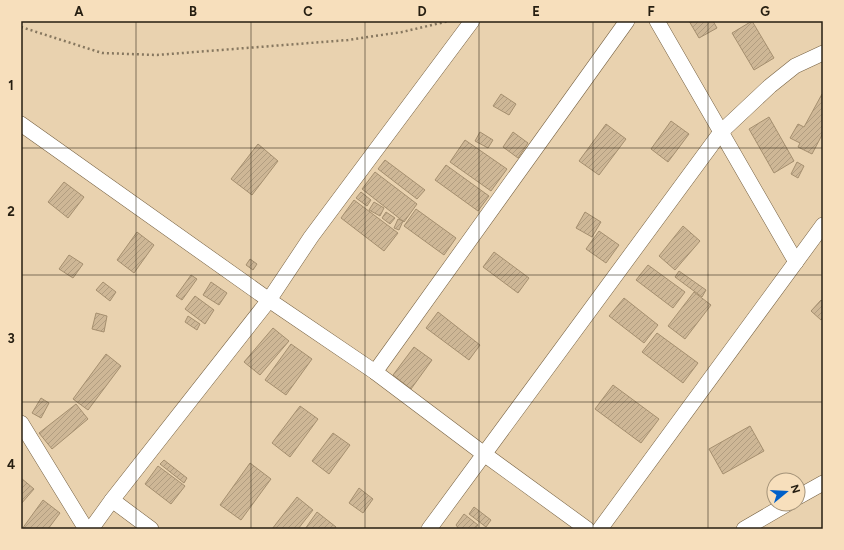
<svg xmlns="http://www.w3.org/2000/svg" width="844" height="550" viewBox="0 0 844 550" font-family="Figtree,sans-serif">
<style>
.building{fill:url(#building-hatch);stroke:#a58f6f}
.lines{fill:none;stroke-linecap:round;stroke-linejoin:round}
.street-casing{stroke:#776243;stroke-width:16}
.path{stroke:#86775f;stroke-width:2.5;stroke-dasharray:2 3;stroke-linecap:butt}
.street{stroke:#fff;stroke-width:15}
.grid{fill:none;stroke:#261e11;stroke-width:1;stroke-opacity:0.55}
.neatline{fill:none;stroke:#261e11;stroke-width:1.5}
.grid-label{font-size:13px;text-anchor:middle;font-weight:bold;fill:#261e11}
</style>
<defs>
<pattern id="building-hatch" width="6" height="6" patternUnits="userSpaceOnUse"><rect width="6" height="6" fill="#ceb796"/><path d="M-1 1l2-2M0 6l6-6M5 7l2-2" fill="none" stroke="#b19d80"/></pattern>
</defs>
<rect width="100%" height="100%" fill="#e9d2af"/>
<g class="building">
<path d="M689 21H713L717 28 699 38Z"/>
<path d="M752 21 774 58 754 70 732 33Z"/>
<path d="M501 94 516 104 509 115 493 106Z"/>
<path d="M822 94 823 133 812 154 798 147 800 143 790 138 798 124 804 127Z"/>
<path d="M769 117 794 161 774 173 749 129Z"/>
<path d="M671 121 689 134 668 162 651 149Z"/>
<path d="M606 124 626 139 599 175 579 161Z"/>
<path d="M480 132 493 140 488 148 475 141Z"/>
<path d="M513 132 528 143 518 158 503 147Z"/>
<path d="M465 140 507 169 491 191 450 162Z"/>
<path d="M258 144 278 161 252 195 231 179Z"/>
<path d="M385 160 425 190 417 199 378 169Z"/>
<path d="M797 162 804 166 798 178 791 174Z"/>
<path d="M446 165 489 196 478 211 435 180Z"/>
<path d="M375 172 417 204 404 222 362 189Z"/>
<path d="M64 182 84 197 68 218 48 202Z"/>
<path d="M361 192 371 200 367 206 356 198Z"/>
<path d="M354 200 398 233 384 251 341 218Z"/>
<path d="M374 202 384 208 380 216 369 210Z"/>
<path d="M416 209 456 238 444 255 404 226Z"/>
<path d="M386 212 395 218 390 224 382 218Z"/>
<path d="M585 212 601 222 592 237 576 228Z"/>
<path d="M398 219 403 221 399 230 394 228Z"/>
<path d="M683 226 700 241 675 270 659 256Z"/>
<path d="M599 231 619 245 606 263 586 249Z"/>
<path d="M137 232 154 245 134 273 117 260Z"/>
<path d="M494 252 529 278 518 293 483 267Z"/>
<path d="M69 255 83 264 73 278 59 269Z"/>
<path d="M250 259 257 264 253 270 246 265Z"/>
<path d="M648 265 685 292 673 308 636 280Z"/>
<path d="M679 271 706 290 702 297 675 277Z"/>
<path d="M191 275 197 279 182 300 176 296Z"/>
<path d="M103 282 116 292 110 301 96 290Z"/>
<path d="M211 282 227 293 219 305 203 295Z"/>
<path d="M694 292 711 305 685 339 668 326Z"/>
<path d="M195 296 214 310 205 324 185 309Z"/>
<path d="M624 298 658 325 644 343 609 316Z"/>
<path d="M821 300 823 302V318L821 320 811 311Z"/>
<path d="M438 312 480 345 469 360 426 328Z"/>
<path d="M96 313 107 316 104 332 92 329Z"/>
<path d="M188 316 200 324 197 330 185 322Z"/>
<path d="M273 328 289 341 260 375 244 362Z"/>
<path d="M657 333 698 363 683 383 642 352Z"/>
<path d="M291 344 312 359 286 395 265 380Z"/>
<path d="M414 347 432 360 411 389 393 375Z"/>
<path d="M106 354 121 366 88 410 73 399Z"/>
<path d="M613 385 659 419 641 443 595 409Z"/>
<path d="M41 398 49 403 41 418 32 413Z"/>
<path d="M76 404 88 419 52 449 39 433Z"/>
<path d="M300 406 318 419 290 457 272 443Z"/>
<path d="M750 426 764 451 723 474 709 449Z"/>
<path d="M333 433 350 445 329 474 312 461Z"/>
<path d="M164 460 187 478 184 483 160 464Z"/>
<path d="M250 463 271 479 241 520 220 505Z"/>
<path d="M158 466 185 486 171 504 145 484Z"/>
<path d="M21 478 34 489 21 504Z"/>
<path d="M359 488 373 499 363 513 349 503Z"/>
<path d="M297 497 313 510 298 529H272Z"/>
<path d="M43 500 60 513 48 529H22Z"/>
<path d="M474 507 491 520 486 527 469 514Z"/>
<path d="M317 512 336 527 335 529H305Z"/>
<path d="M464 514 478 525 475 529H459L456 525Z"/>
</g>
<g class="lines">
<g class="street-casing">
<g id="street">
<path d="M657 21 796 262"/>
<path d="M21 124 269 300 375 372 484 454 587 529"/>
<path d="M375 372 627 21"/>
<path d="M21 423 86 529"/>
<path d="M798 497 823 483"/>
<path d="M112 500 151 529"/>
<path d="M91 529 112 500 269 300 311 237 472 21"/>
<path d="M429 529 721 132 770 86 795 66 823 53"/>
<path d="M600 529 823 225"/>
<path d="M744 529 787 504"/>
</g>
</g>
<path class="path" d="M21 27 102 53 157 55 348 40 402 32 449 21"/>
<use href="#street" class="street"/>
</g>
<path class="grid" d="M136 21V529M251 21V529M365 21V529M479 21V529M593 21V529M708 21V529M21 148H823M21 275H823M21 402H823"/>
<rect width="844" height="550" fill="none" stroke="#f7dfbc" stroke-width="44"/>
<g transform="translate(786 492) rotate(72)"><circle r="19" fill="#f7dfbc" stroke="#a39278"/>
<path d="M0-3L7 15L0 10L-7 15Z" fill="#0060c9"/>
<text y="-6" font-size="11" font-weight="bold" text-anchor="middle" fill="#261e11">N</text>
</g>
<rect x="22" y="22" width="800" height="506" class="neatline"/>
<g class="grid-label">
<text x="79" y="16">A</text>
<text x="193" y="16">B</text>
<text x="308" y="16">C</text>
<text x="422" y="16">D</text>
<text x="536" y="16">E</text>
<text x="651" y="16">F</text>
<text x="765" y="16">G</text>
<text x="11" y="90">1</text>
<text x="11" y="216">2</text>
<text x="11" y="343">3</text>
<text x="11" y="469">4</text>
</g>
</svg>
